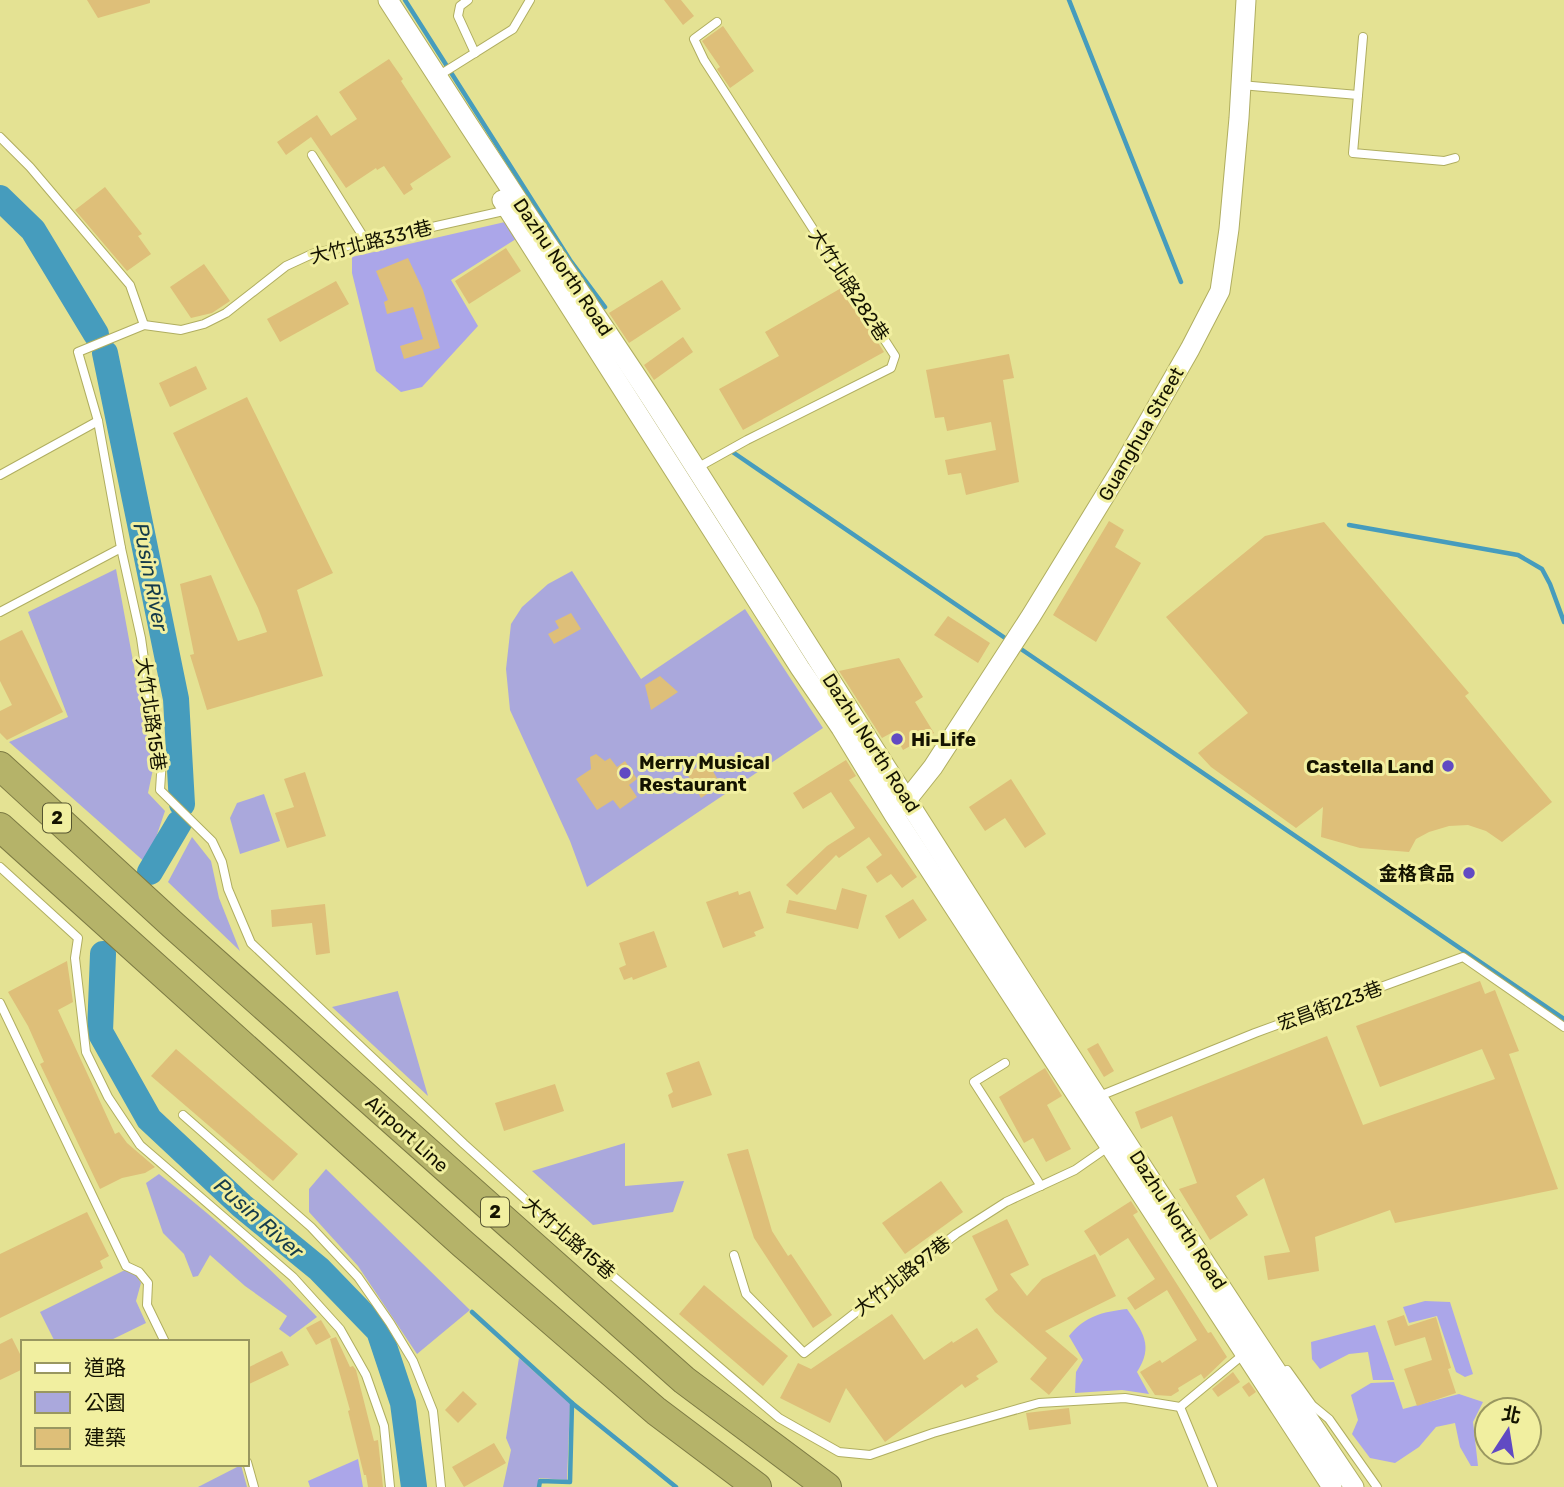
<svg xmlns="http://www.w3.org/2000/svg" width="1564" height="1487" viewBox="0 0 1564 1487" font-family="Rubik,'Noto Sans TC',sans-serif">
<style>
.green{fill:#aaa8dc}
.forest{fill:#aba6e9}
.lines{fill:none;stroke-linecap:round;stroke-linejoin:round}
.stream{stroke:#469cbd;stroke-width:4.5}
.river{stroke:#469cbd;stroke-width:26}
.building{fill:#debf79}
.service-casing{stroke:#b0ae60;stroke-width:10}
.tertiary-casing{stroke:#b0ae60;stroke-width:21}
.motorway-casing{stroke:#7d7b44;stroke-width:30}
.service{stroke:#fff;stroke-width:8}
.tertiary{stroke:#fff;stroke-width:19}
.motorway{stroke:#b5b369;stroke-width:28}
.poi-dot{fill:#614ac3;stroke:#f1efa0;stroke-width:2.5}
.labels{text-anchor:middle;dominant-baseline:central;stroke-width:6;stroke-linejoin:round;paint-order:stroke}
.shield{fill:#f1efa0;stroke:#565530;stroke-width:2}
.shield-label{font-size:18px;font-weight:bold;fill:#141300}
.street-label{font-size:19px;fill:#141300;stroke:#f1efa0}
.poi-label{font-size:19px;font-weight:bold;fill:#141300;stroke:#f1efa0;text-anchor:start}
.water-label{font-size:21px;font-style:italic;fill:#153b4a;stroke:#f1efa0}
</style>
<rect width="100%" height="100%" fill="#e4e293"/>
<g class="green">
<path d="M116 569 153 769 148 793 165 811 147 864 9 742 68 717 28 612Z"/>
<path d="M572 571 641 679 745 609 823 728 587 887 570 841 510 710 506 669 511 624 522 607 548 584Z"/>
<path d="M264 794 280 841 240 854 230 818 237 803Z"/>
<path d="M192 837 211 861 219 898 240 951 168 882Z"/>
<path d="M398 991V992L428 1096 332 1007Z"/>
<path d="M625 1143V1186L684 1181 673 1212 593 1225 532 1171Z"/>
<path d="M326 1169 470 1310 417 1354 358 1266 309 1212V1189Z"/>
<path d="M159 1174C215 1218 268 1265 317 1317L290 1337 279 1329 287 1316 245 1286 210 1255 198 1276 193 1277 184 1254 163 1233 146 1183Z"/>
<path d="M127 1269 136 1275 141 1283 136 1301 146 1323 107 1342H55L40 1312Z"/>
<path d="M519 1358 570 1404 567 1480 539 1478 538 1487H503L511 1450 506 1438Z"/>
<path d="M241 1465 247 1487H198Z"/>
</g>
<g class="forest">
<path d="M505 222 516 239 451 280 478 326 422 387 401 392 376 371 352 273V257Z"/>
<path d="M1425 1301 1450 1302 1473 1374 1465 1377 1456 1372 1437 1316 1409 1323 1403 1307Z"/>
<path d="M1127 1309C1143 1332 1154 1346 1137 1372L1149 1394 1122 1390 1075 1393 1076 1372 1083 1360 1069 1336C1085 1316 1102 1312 1127 1309Z"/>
<path d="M1375 1325 1394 1380H1373L1368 1352 1349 1354 1320 1369 1312 1359 1311 1342Z"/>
<path d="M1394 1382 1403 1409 1459 1394 1483 1402 1473 1422 1478 1466H1471L1460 1447 1455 1423 1436 1427 1419 1447 1395 1463 1370 1458 1352 1434 1358 1420 1351 1395 1371 1383Z"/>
<path d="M358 1459 363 1487H310L308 1481Z"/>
</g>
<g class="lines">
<g class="stream">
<path d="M405 0 570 260 605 307"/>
<path d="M1069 0 1181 282"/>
<path d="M734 453 1008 640"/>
<path d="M1349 525 1518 555 1542 569 1550 584 1564 622"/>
<path d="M1018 647 1564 1019"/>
<path d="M472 1312 572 1403 570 1482 540 1481 539 1487"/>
<path d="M572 1403 676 1487"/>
</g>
<g class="river">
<path d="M0 198 33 230 96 334"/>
<path d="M105 353 176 699 182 804"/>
<path d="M150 872 179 823"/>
<path d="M103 954 100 1032 149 1119 242 1206 319 1269 379 1331 403 1403 414 1487"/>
</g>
</g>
<g class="building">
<path d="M87 0H150V3L98 18Z"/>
<path d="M664 0H681L694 16 683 25Z"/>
<path d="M723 26 754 71 730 88 717 69 720 67 702 41Z"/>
<path d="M389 59 403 79 401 81 451 157 410 184 413 189 404 195 384 166 377 170 376 168 346 188 311 137 286 155 277 142 317 115 331 136 357 119 339 92Z"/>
<path d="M105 187 142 234 138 236 151 254 127 271 75 210Z"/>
<path d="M506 248 521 271 469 304 455 281Z"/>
<path d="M408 258 423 290 440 348 404 359 400 346 423 339 413 307 387 314 384 302 388 300 376 271Z"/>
<path d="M204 264 230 301 212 313 191 318 170 287Z"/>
<path d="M662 280 681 309 629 343 609 313Z"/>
<path d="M336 281 349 304 280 342 267 319Z"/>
<path d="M843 287 884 352 743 430 719 389 779 356 765 332Z"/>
<path d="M683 337 693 352 654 380 644 365Z"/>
<path d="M1009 354 1014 378 1003 380 1019 482 966 495 961 473 948 475 945 460 996 450 991 422 947 431 944 417 935 418 926 370Z"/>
<path d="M196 366 207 389 170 407 159 383Z"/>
<path d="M247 397 333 573 297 590 323 676 207 710 190 655 194 654 180 584 211 575 238 641 267 632 258 608 173 433Z"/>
<path d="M1109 521 1124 530 1115 547 1141 563 1096 642 1053 615Z"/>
<path d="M1324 522 1469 693 1465 696 1552 802 1502 842 1486 831 1468 825 1449 826 1429 832 1416 839 1409 852 1360 848 1321 837 1323 807 1296 828 1211 767 1198 753 1248 713 1166 617 1265 536Z"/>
<path d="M571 613 581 629 554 644 548 634 559 628 555 621Z"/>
<path d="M948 616 990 643 978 663 934 635Z"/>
<path d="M22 630 63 712 7 740 0 733V711L12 705 0 681V641Z"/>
<path d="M899 658 923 697 915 702 934 733 903 750 893 732 882 738 839 671Z"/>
<path d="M660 676 678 692 651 710 645 685Z"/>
<path d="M596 754 605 761 610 758 617 767 625 761 637 779 629 785 637 797 620 809 613 800 597 810 576 779 591 769 590 757Z"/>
<path d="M846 760 856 776 849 780 917 877 902 888 891 874 877 883 866 867 882 855 869 837 839 858 836 855 797 895 786 885 827 846 855 828 831 792 803 809 793 793Z"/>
<path d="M707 761 721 785 701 798 687 774Z"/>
<path d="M305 772 326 836 287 848 275 813 294 807 284 779Z"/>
<path d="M1011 779 1046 834 1025 848 1005 818 985 831 969 807Z"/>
<path d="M842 888 867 895 858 929 786 913 789 900 836 910Z"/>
<path d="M738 891 739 895 750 891 764 928 754 932 756 936 723 948 706 902Z"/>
<path d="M913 899 927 920 899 939 885 916Z"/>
<path d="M325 904 330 953 316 955 312 923 272 927 271 910Z"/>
<path d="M654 931 667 967 633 980 632 977 624 980 619 968 626 965 619 943Z"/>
<path d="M67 961 73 1002 58 1010 115 1134 119 1132 127 1143 155 1167 145 1173 122 1178 100 1189 40 1064 44 1062 28 1026 8 992Z"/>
<path d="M1480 981 1485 994 1495 990 1519 1051 1509 1054 1558 1189 1395 1223 1390 1210 1315 1237 1319 1271 1268 1280 1264 1256 1290 1252 1264 1178 1236 1196 1248 1215 1210 1240 1179 1189 1197 1183 1172 1116 1141 1129 1135 1112 1327 1036 1363 1125 1495 1079 1482 1049 1380 1087 1356 1026Z"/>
<path d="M1098 1043 1114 1071 1104 1077 1087 1049Z"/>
<path d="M176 1049 298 1154 273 1181 151 1076Z"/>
<path d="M699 1061 712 1095 672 1108 668 1095 673 1092 666 1073Z"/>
<path d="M1045 1068 1062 1096 1047 1105 1071 1149 1046 1162 1033 1138 1024 1143 999 1097Z"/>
<path d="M555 1084 564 1111 504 1131 495 1103Z"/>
<path d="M748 1149 772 1231 788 1256 791 1254 832 1315 813 1328 754 1238 727 1154Z"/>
<path d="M941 1181 963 1212 905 1254 882 1223Z"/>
<path d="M1131 1201 1138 1212 1133 1215 1208 1333 1211 1332 1227 1357 1204 1379 1201 1374 1178 1388 1179 1391 1171 1396 1155 1395 1140 1372 1160 1360 1162 1363 1197 1340 1167 1290 1135 1310 1127 1298 1155 1279 1128 1238 1100 1256 1084 1231Z"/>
<path d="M87 1212 109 1256 100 1261 103 1268 0 1318V1254Z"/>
<path d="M1007 1219 1029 1265 1010 1274 1027 1296 1042 1279 1095 1254 1116 1296 1045 1331 1078 1359 1049 1395 1030 1379 1047 1358 995 1312 985 1299 998 1290 972 1236Z"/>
<path d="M704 1285 788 1356 763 1386 679 1314Z"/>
<path d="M892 1314 924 1360 952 1341 953 1343 977 1328 998 1362 976 1376 979 1379 965 1388 962 1384 885 1442 846 1388 830 1423 780 1398 798 1363 811 1369Z"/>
<path d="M1404 1315 1408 1326 1436 1317 1451 1368 1448 1369 1456 1393 1417 1406 1404 1369 1432 1360 1425 1337 1395 1346 1387 1321Z"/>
<path d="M321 1320 331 1337 316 1345 306 1328Z"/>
<path d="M336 1337 350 1367 353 1366 356 1370 374 1441 378 1440 383 1487H368L366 1475H364L348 1411 350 1410 330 1339Z"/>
<path d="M12 1338 23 1360V1369L0 1380V1344Z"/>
<path d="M282 1351 289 1365 247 1385V1368Z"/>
<path d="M1233 1372 1240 1382 1218 1397 1212 1389Z"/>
<path d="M1249 1382 1256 1392 1249 1397 1242 1387Z"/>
<path d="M463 1391 477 1404 458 1423 445 1410Z"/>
<path d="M1069 1408 1071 1424 1029 1430 1026 1413Z"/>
<path d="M494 1443 506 1463 464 1487 452 1467Z"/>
</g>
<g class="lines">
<g class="service-casing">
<g id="service">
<path d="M468 0 460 6 458 16 475 53"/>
<path d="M1363 37 1353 153 1444 161 1455 158"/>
<path d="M438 76 513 29 530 0"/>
<path d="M1241 85 1358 95"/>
<path d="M0 137 30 167 130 285 144 325"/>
<path d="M312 155 366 241"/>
<path d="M695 469 747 440 891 368 895 356 704 60 694 39 717 22"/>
<path d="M0 475 98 421"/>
<path d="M121 548 141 638 152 715 162 759 160 790 212 841 222 862 228 889 251 943 464 1144 566 1236 779 1418 839 1452 870 1455 933 1433 1039 1403 1125 1398 1180 1407 1244 1354"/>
<path d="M0 612 121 548 98 421 78 352 144 325 181 330 204 324 226 313 286 266 312 254 508 210"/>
<path d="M0 867 78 938 75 958 86 1052 108 1097 140 1145 293 1277 340 1329 366 1375 384 1426 390 1487"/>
<path d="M0 1003 126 1266 139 1272 148 1283 147 1305 165 1342"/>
<path d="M1005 1063 974 1082 1041 1186"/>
<path d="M1097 1097 1255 1033 1463 957 1564 1027"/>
<path d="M183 1115 311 1227 358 1277 390 1323 413 1361 433 1411 441 1487"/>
<path d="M734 1255 746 1294 804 1353 956 1234 1006 1202 1075 1170 1108 1147"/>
<path d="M1287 1370 1312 1405 1329 1419 1377 1487"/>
<path d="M1180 1407 1213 1487"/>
<path d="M247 1462 254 1487"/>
</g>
</g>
<g class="tertiary-casing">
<g id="tertiary">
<path d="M388 0C431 67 475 135 519 202 565 271 613 339 658 409 888 769 1115 1132 1354 1487"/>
<path d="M502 200 800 668 841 728 894 815 1332 1487"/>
<path d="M902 806 933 767 1031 616 1123 466 1190 349 1220 291 1229 229 1239 118 1246 0"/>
</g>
</g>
<g class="motorway-casing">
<g id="motorway">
<path d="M0 766 173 925 684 1380 827 1487"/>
<path d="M0 827 463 1244 656 1411 757 1487"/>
</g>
</g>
<use href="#service" class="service"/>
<use href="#tertiary" class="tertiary"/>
<use href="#motorway" class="motorway"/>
</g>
<g class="poi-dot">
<circle cx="897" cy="739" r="7"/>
<circle cx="1448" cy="766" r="7"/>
<circle cx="625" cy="773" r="7"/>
<circle cx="1469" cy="873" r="7"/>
</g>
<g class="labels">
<g class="shield">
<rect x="43" y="803.5" width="28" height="29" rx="5"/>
<rect x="481" y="1197.5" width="28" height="29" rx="5"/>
</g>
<g class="shield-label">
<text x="57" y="818">2</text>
<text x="495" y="1212">2</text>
</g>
<g class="street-label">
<text transform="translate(371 242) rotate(-14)">大竹北路331巷</text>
<text transform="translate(563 267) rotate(56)">Dazhu North Road</text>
<text transform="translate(849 285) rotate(57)">大竹北路282巷</text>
<text transform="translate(1141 434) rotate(-60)">Guanghua Street</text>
<text transform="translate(151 714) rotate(82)">大竹北路15巷</text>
<text transform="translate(871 743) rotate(57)">Dazhu North Road</text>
<text transform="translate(1330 1006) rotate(-20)">宏昌街223巷</text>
<text transform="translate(407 1134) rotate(42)">Airport Line</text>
<text transform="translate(1178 1220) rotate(57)">Dazhu North Road</text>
<text transform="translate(569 1238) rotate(41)">大竹北路15巷</text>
<text transform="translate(902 1276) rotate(-38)">大竹北路97巷</text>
</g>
<g class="poi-label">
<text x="911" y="739">Hi-Life</text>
<text x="639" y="762">Merry Musical<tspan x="639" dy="22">Restaurant</tspan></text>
<text x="1434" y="766" text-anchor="end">Castella Land</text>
<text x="1455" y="873" text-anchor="end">金格食品</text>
</g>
<g class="water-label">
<text transform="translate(151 577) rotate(79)">Pusin River</text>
<text transform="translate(259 1218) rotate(41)">Pusin River</text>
</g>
</g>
<rect x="21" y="1340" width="228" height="126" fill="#f1efa0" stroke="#999760" stroke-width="2"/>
<rect x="35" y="1363" width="35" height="10" fill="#ffffff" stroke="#999760" stroke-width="2"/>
<text x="84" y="1375" font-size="21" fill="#141300">道路</text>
<rect x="35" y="1392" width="35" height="21" fill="#aaa8dc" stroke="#999760" stroke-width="2"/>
<text x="84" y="1410" font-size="21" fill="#141300">公園</text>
<rect x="35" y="1428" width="35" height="21" fill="#debf79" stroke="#999760" stroke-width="2"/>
<text x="84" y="1445" font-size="21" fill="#141300">建築</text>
<g transform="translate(1508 1431) rotate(12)"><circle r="33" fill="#f1efa0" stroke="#999760" stroke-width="2"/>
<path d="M0-5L12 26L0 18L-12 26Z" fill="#614ac3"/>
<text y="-10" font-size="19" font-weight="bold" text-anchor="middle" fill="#141300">北</text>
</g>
</svg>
